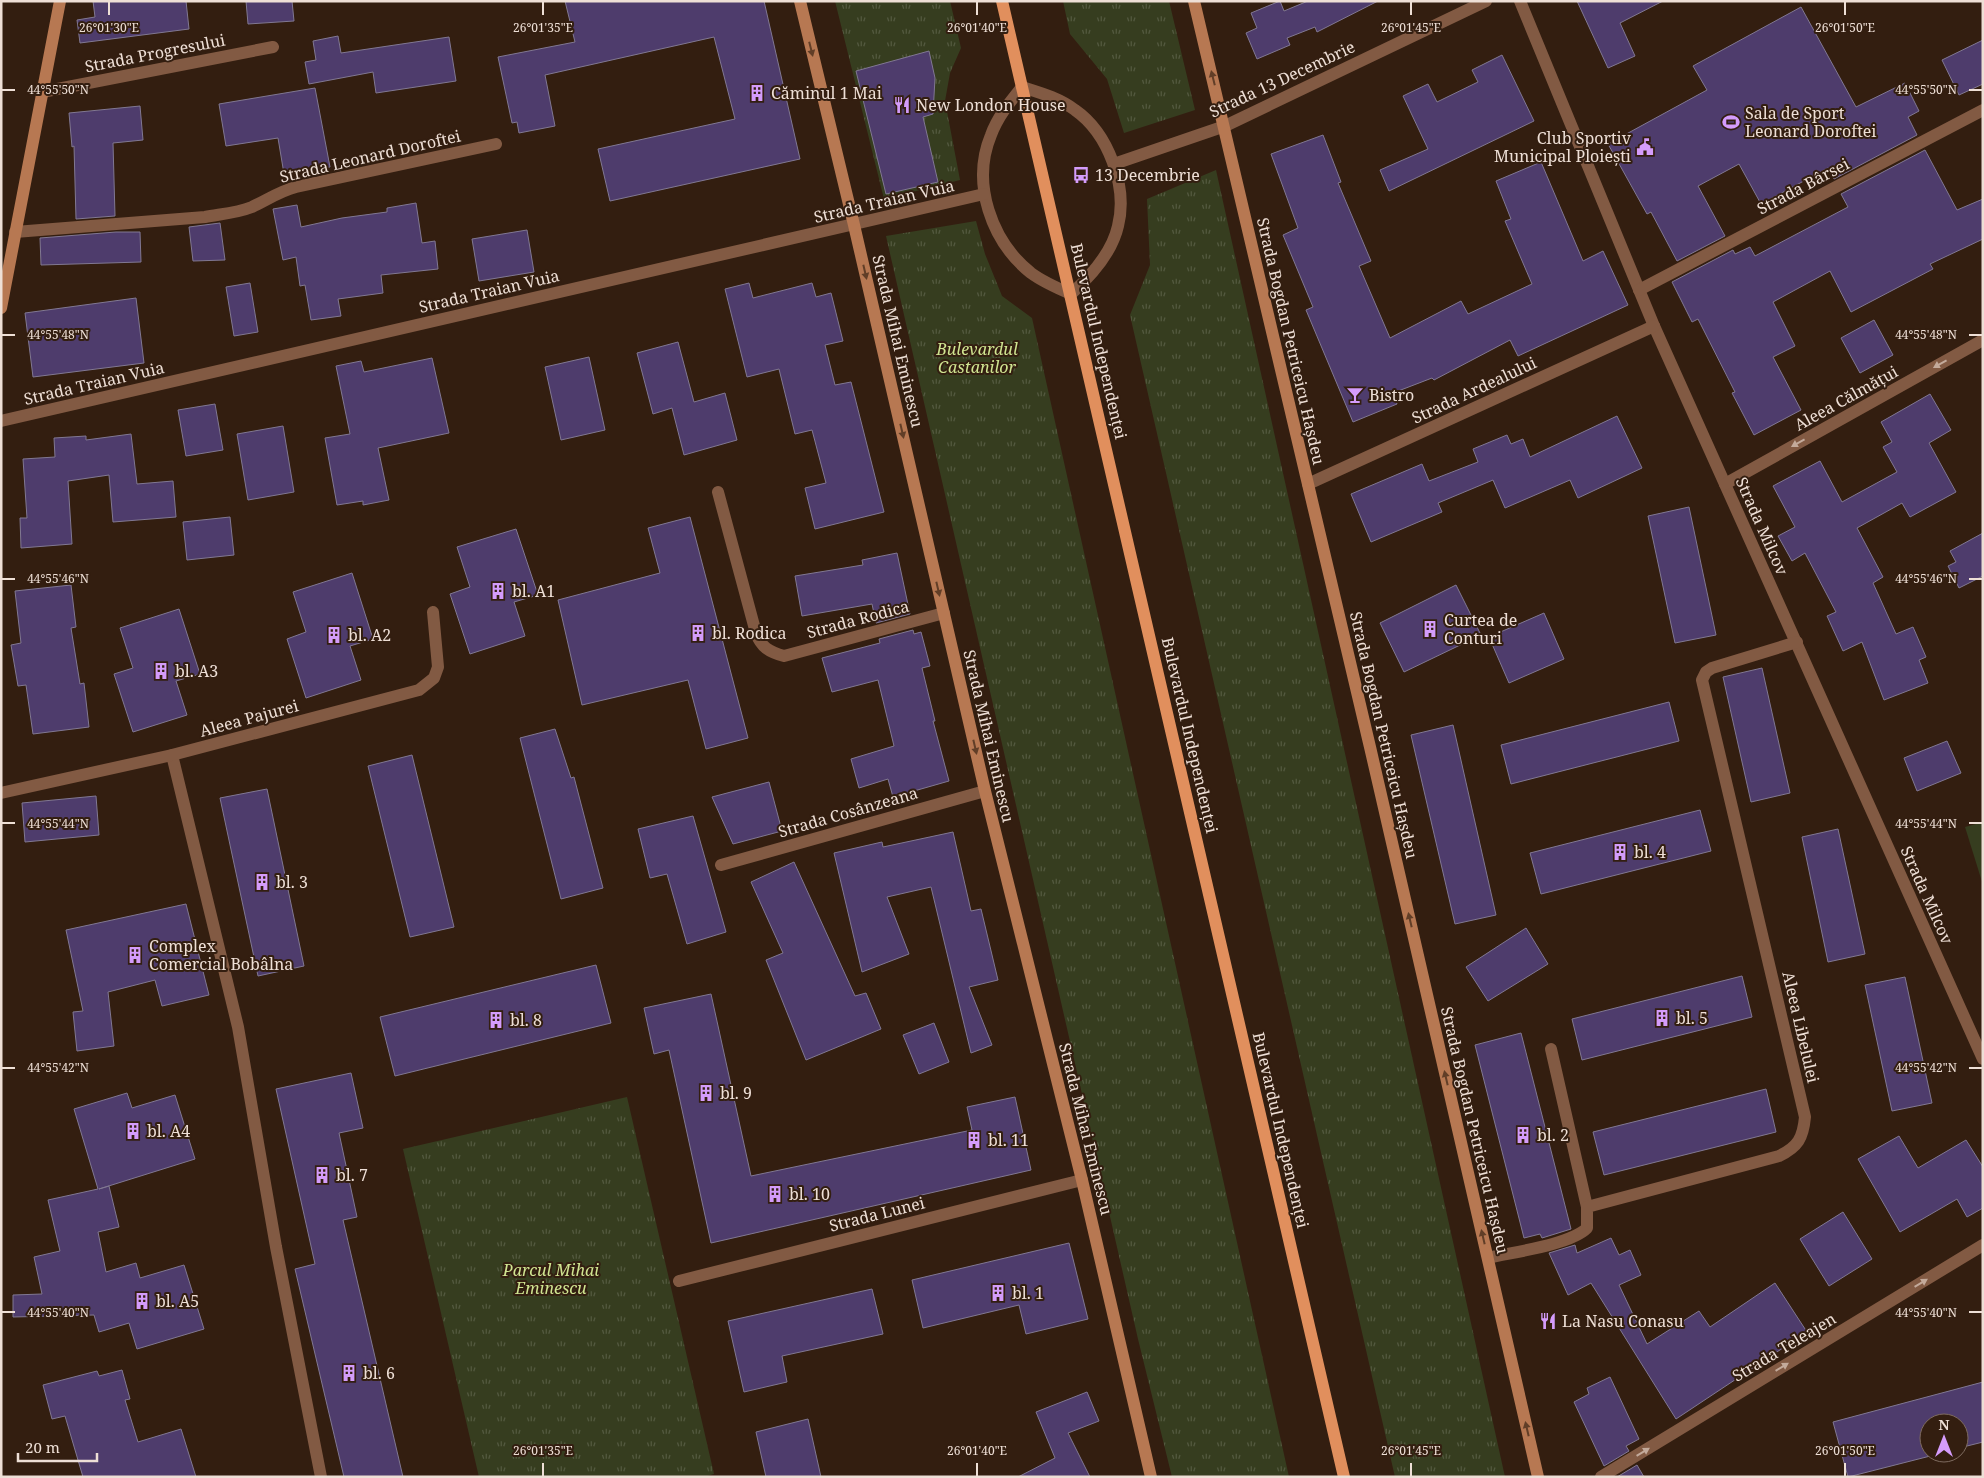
<svg xmlns="http://www.w3.org/2000/svg" width="1984" height="1478" viewBox="0 0 1984 1478" font-family="'Noto Serif',serif">
<style>
.grass{fill:url(#grass-tufts)}
.garden{fill:#363d1f}
.building{fill:#4e3c6c;stroke:#817892}
.lines{fill:none;stroke-linecap:round;stroke-linejoin:round}
.street{stroke:#825a43;stroke-width:12}
.secondary{stroke:#b77852;stroke-width:12}
.primary{stroke:#e18f5d;stroke-width:12}
.oneway{fill:#613e27}
.oneway2{fill:#c3aa9b}
.ticks{fill:none;stroke:#eedfd6;stroke-width:2}
.labels{text-anchor:middle;dominant-baseline:central;stroke-width:4;stroke-linejoin:round;paint-order:stroke}
.street-label{font-size:16px;fill:#eedfd6;stroke:#331e10}
.poi-label{font-size:16px;fill:#eedfd6;stroke:#331e10;text-anchor:start}
.park-label{font-size:16px;font-style:italic;fill:#d0e591;stroke:#331e10}
.ticks-label{font-size:12px;text-anchor:middle;fill:#eedfd6;stroke:#331e10;stroke-width:4;stroke-linejoin:round;paint-order:stroke}
</style>
<defs>
<pattern id="grass-tufts" width="24" height="20" patternUnits="userSpaceOnUse" patternTransform="scale(1.25)"><rect width="24" height="20" fill="#363d1f"/><path d="M3 7l-1-3M5 7V3M7 7l1-3M15 17l-1-3M17 17v-4M19 17l1-3" fill="none" stroke="#53593f"/></pattern>
</defs>
<rect width="100%" height="100%" fill="#331e10"/>
<g class="grass">
<path d="M835 1H950L961 48 950 73 945 101 960 180 884 199Z"/>
<path d="M1063 1H1169L1195 110 1124 133 1107 79 1070 34Z"/>
<path d="M1216 170 1505 1477H1395L1130 315 1150 265 1147 199Z"/>
<path d="M976 221 985 254 1002 296 1032 318 1289 1477H1172L1138 1339 886 236Z"/>
<path d="M627 1097 714 1474 704 1477H479L403 1149Z"/>
</g>
<path class="garden" d="M1983 822V885L1965 827Z"/>
<g class="building">
<path d="M93 1H186L189 29 80 43 77 20 95 17Z"/>
<path d="M246 1H292L294 21 248 24Z"/>
<path d="M565 1H764L800 159 610 201 598 149 735 119 714 37 545 75 555 126 519 133 517 122 512 123 498 57 575 42Z"/>
<path d="M1280 1 1284 11 1308 1H1378L1317 32 1315 27 1287 38 1290 45 1257 59 1246 33 1257 28 1251 13Z"/>
<path d="M1577 1H1663L1620 23 1635 56 1608 68Z"/>
<path d="M1801 7 1856 107 1905 83 1919 111 1908 117 1917 135 1834 179 1828 168 1761 204 1739 164 1698 186 1725 236 1677 261 1651 212 1647 214 1608 144 1707 90 1693 66Z"/>
<path d="M338 36 341 53 449 37 456 81 376 93 373 72 309 84 305 62 316 60 313 41Z"/>
<path d="M1983 40V84L1959 95 1942 60Z"/>
<path d="M929 51 935 78 933 114 923 117 938 182 886 194 856 71Z"/>
<path d="M1502 55 1534 121 1389 191 1380 170 1428 149 1403 96 1428 84 1437 102 1478 82 1472 70Z"/>
<path d="M315 88 330 167 284 174 278 138 226 146 219 104Z"/>
<path d="M140 106 143 140 113 143 115 216 76 219 74 146 72 147 69 113Z"/>
<path d="M1323 135 1341 182 1338 183 1371 261 1359 266 1390 338 1461 301 1468 314 1532 284 1505 221 1511 219 1496 181 1541 162 1583 261 1603 251 1628 305 1518 356 1510 340 1434 380 1432 378 1393 393 1397 404 1353 422 1306 310 1313 307 1283 235 1298 228 1271 154Z"/>
<path d="M1925 150 1957 210 1983 199V239L1930 264 1933 269 1851 312 1830 271 1773 302 1795 346 1773 357 1801 410 1754 435 1732 393 1735 392 1698 319 1692 322 1672 282 1733 250 1735 254 1750 247 1755 256 1848 207 1841 194Z"/>
<path d="M416 203 422 243 435 241 438 269 381 275 383 293 338 299 341 316 311 320 305 285 300 286 296 257 283 260 273 209 297 205 301 227 342 218 387 212V208Z"/>
<path d="M220 223 225 260 193 261 189 227Z"/>
<path d="M527 230 534 272 479 281 472 239Z"/>
<path d="M116 232H140L141 262 41 265 40 238Z"/>
<path d="M250 283 258 332 234 336 226 287Z"/>
<path d="M749 283 753 298 812 283 816 297 831 293 843 341 825 345 835 385 851 382 884 512 815 529 805 488 826 483 812 430 795 434 779 369 747 377 725 289Z"/>
<path d="M136 298 144 363 33 377 25 313Z"/>
<path d="M1874 320 1893 355 1860 373 1841 338Z"/>
<path d="M678 342 694 402 725 393 737 440 684 455 672 408 653 414 637 353Z"/>
<path d="M589 357 605 430 561 440 545 367Z"/>
<path d="M432 358 449 433 378 448 389 500 363 505V501L337 505 325 438 350 434 336 366 361 361 364 372Z"/>
<path d="M1930 394 1951 430 1929 443 1956 492 1910 517 1902 503 1857 528 1883 577 1873 583 1896 634 1913 627 1926 657 1919 660 1928 683 1884 700 1862 642 1843 651 1827 616 1836 612 1805 553 1792 561 1778 536 1795 527 1773 486 1820 461 1842 502 1897 472 1883 447 1892 442 1881 422Z"/>
<path d="M215 404 223 450 186 456 178 410Z"/>
<path d="M1617 416 1642 468 1578 498 1570 480 1505 508 1493 480 1438 503 1442 512 1371 542 1351 494 1422 464 1429 481 1478 462 1473 449 1507 435 1511 444 1523 439 1530 457Z"/>
<path d="M283 426 294 492 248 500 237 434Z"/>
<path d="M131 434 137 484 173 481 176 517 113 522 109 475 68 481 72 544 21 548 20 518H27L23 459 55 457 54 438 86 436V440Z"/>
<path d="M1689 507 1716 635 1675 643 1648 516Z"/>
<path d="M230 517 234 555 187 560 183 522Z"/>
<path d="M690 517 748 738 706 749 688 680 582 705 558 600 660 573 648 528Z"/>
<path d="M516 529 538 595 514 602 525 636 470 654 450 594 470 587 457 547Z"/>
<path d="M1983 533V576L1959 588 1948 566 1956 562 1950 551Z"/>
<path d="M897 553 910 614 876 623 872 604 802 616 795 576 863 565 862 560Z"/>
<path d="M352 573 373 639 350 646 361 680 306 698 287 639 306 632 293 592Z"/>
<path d="M71 585 76 627 71 628 80 684 84 683 89 727 33 734 26 685 18 686 11 645 21 643 15 591Z"/>
<path d="M1456 585 1481 635 1404 672 1380 623Z"/>
<path d="M179 609 200 674 176 681 187 715 133 732 114 674 133 668 120 628Z"/>
<path d="M1544 613 1564 659 1509 683 1489 637Z"/>
<path d="M913 630 914 634 921 632 930 666 922 668 935 721H933L949 781 893 797 888 779 859 788 851 759 894 746 878 680 832 692 822 658 880 643 879 639Z"/>
<path d="M1762 668 1790 793 1751 802 1723 677Z"/>
<path d="M1669 702 1679 741 1511 784 1501 745Z"/>
<path d="M1453 725 1496 915 1455 924 1411 735Z"/>
<path d="M555 729 571 778 574 777 603 888 561 899 520 738Z"/>
<path d="M1947 741 1961 773 1917 791 1904 758Z"/>
<path d="M412 755 454 927 410 937 368 766Z"/>
<path d="M769 782 782 831 733 844 712 797Z"/>
<path d="M267 789 304 966 258 976 220 798Z"/>
<path d="M96 796 99 835 25 842 22 803Z"/>
<path d="M1700 810 1711 851 1541 894 1530 853Z"/>
<path d="M693 816 726 932 687 944 667 874 650 878 638 829Z"/>
<path d="M1838 829 1865 954 1828 962 1802 837Z"/>
<path d="M953 832 971 911 981 909 998 980 969 987 992 1045 971 1053 931 887 887 897 909 954 862 972 834 853 882 842 883 847Z"/>
<path d="M794 862 855 996 866 993 881 1029 806 1060 766 960 783 953 751 882Z"/>
<path d="M186 904 209 995 162 1006 155 980 108 992 114 1046 77 1051 73 1012 83 1011 66 930Z"/>
<path d="M1526 928 1548 964 1488 1001 1466 967Z"/>
<path d="M596 965 611 1023 395 1076 380 1017Z"/>
<path d="M1742 976 1752 1017 1582 1060 1572 1019Z"/>
<path d="M1905 977 1932 1103 1892 1111 1865 985Z"/>
<path d="M711 994 751 1176 972 1130 967 1107 1015 1097 1031 1170 711 1243 669 1050 654 1054 644 1008Z"/>
<path d="M934 1023 949 1062 919 1074 903 1035Z"/>
<path d="M1521 1033 1571 1229 1542 1238 1540 1234 1524 1238 1475 1045Z"/>
<path d="M351 1073 363 1128 339 1133 357 1217 343 1220 403 1477H344L295 1269 315 1264 276 1089Z"/>
<path d="M1766 1089 1776 1132 1604 1175 1593 1132Z"/>
<path d="M127 1093 132 1108 175 1095 195 1159 99 1189 109 1186 119 1227 98 1232 106 1272 136 1263 140 1278 184 1265 204 1329 137 1349 129 1323 99 1332 94 1315 13 1317V1295L42 1294 34 1257 60 1251 48 1200 98 1189 74 1109Z"/>
<path d="M1899 1136 1918 1168 1966 1140 1983 1167V1208L1967 1217 1957 1199 1900 1232 1858 1159Z"/>
<path d="M1843 1212 1872 1259 1829 1286 1800 1239Z"/>
<path d="M1611 1238 1619 1255 1630 1250 1641 1275 1619 1285 1647 1344 1699 1311 1710 1327 1775 1283 1807 1332 1676 1419 1591 1283 1568 1295 1549 1253 1575 1245 1577 1253Z"/>
<path d="M1069 1243 1088 1319 1026 1334 1019 1305 923 1328 912 1280Z"/>
<path d="M872 1289 883 1334 782 1356 787 1382 744 1392 728 1321Z"/>
<path d="M122 1370 130 1399 125 1400 138 1442 181 1429 196 1477H83L65 1416 52 1419 43 1385 97 1371 99 1376Z"/>
<path d="M1610 1377 1639 1439 1626 1446 1629 1451 1604 1466 1574 1402 1589 1394 1587 1388Z"/>
<path d="M1983 1382V1442L1959 1448V1423H1929V1453H1942L1848 1477 1833 1422Z"/>
<path d="M1087 1392 1099 1421 1068 1433 1090 1477H1018L1055 1458 1036 1412Z"/>
<path d="M808 1419 821 1477H766L756 1432Z"/>
<path d="M1637 1465 1644 1477H1617Z"/>
</g>
<g class="lines">
<g class="street">
<path d="M1520 1 1654 326 1983 1059"/>
<path d="M1022 87C1041 93 1059 98 1075 110 1108 133 1128 186 1118 226 1112 253 1091 276 1071 294 1057 288 1043 282 1031 273 991 241 971 183 991 135 998 116 1010 102 1022 87Z"/>
<path d="M42 92 273 47"/>
<path d="M1114 164 1225 126 1486 1"/>
<path d="M15 232 205 217C221 214 237 213 252 207 267 200 280 191 296 187L496 144"/>
<path d="M1639 290 1983 110"/>
<path d="M1 421 984 194"/>
<path d="M1308 484 1654 326"/>
<path d="M1725 484 1983 340"/>
<path d="M718 492 756 633C761 647 769 652 784 656L944 613"/>
<path d="M172 755 238 1027 276 1247 321 1477"/>
<path d="M1 793 172 755 419 690 434 678 438 667 433 612"/>
<path d="M721 865 985 791"/>
<path d="M1551 1049 1587 1207"/>
<path d="M1488 1258C1513 1252 1570 1245 1587 1228V1207L1779 1156C1798 1147 1803 1138 1805 1117L1702 680 1706 672 1712 668 1797 642"/>
<path d="M679 1281 1082 1180"/>
<path d="M1601 1477 1983 1245"/>
</g>
<g class="secondary">
<path d="M800 1 854 225 985 791 1082 1180 1151 1477"/>
<path d="M1194 1 1370 747 1538 1477"/>
<path d="M1 308 60 1"/>
</g>
<path class="primary" d="M1002 1 1344 1477"/>
</g>
<defs><path id="oneway-solid" d="M-6-.8H1V-3.2L6.5 0L1 3.2V.8H-6Z" transform="scale(1.25)"/></defs>
<g class="oneway">
<use href="#oneway-solid" transform="translate(811 49) rotate(76)"/>
<use href="#oneway-solid" transform="translate(1213 78) rotate(-104)"/>
<use href="#oneway-solid" transform="translate(865 272) rotate(77)"/>
<use href="#oneway-solid" transform="translate(902 431) rotate(77)"/>
<use href="#oneway-solid" transform="translate(938 589) rotate(77)"/>
<use href="#oneway-solid" transform="translate(975 747) rotate(77)"/>
<use href="#oneway-solid" transform="translate(1410 920) rotate(-103)"/>
<use href="#oneway-solid" transform="translate(1446 1078) rotate(-103)"/>
<use href="#oneway-solid" transform="translate(1483 1237) rotate(-103)"/>
<use href="#oneway-solid" transform="translate(1527 1429) rotate(-103)"/>
</g>
<g class="oneway2">
<use href="#oneway-solid" transform="translate(1940 364) rotate(151)"/>
<use href="#oneway-solid" transform="translate(1798 443) rotate(151)"/>
<use href="#oneway-solid" transform="translate(1921 1283) rotate(-31)"/>
<use href="#oneway-solid" transform="translate(1782 1367) rotate(-31)"/>
<use href="#oneway-solid" transform="translate(1643 1452) rotate(-31)"/>
</g>
<path class="ticks" d="M109 2V15M543 2V15M977 2V15M1411 2V15M1845 2V15M2 90H15M1969 90H1982M2 335H15M1969 335H1982M2 579H15M1969 579H1982M2 823H15M1969 823H1982M2 1068H15M1969 1068H1982M2 1312H15M1969 1312H1982M543 1463V1476M977 1463V1476M1411 1463V1476M1845 1463V1476"/>
<defs>
<g id="building-bare" transform="scale(1.35)"><path d="M-4-6H4V6H1V3H-1V6H-4ZM-2.5-4.3h1.7v1.8h-1.7ZM.8-4.3h1.7v1.8H.8ZM-2.5-1h1.7V.8h-1.7ZM.8-1h1.7V.8H.8Z" fill="#d49cfb" stroke="#331e10" stroke-width="2.5" paint-order="stroke"/></g>
<g id="restaurant-bare" transform="scale(1.35)"><path d="M-5-6h1v4h1v-4h1v4h1v-4h1v5L-1.5 .5V6h-2V.5L-5-1ZM5-6V6H3V1.5H1.5Q1.5-4 5-6Z" fill="#d49cfb" stroke="#331e10" stroke-width="2.5" paint-order="stroke"/></g>
<g id="stadium-bare" transform="scale(1.35)"><path d="M0-5a6.5 5 0 1 0 0 10a6.5 5 0 1 0 0-10ZM-3.5-1.8h7v3.6h-7Z" fill="#d49cfb" stroke="#331e10" stroke-width="2.5" paint-order="stroke"/></g>
<g id="civic-bare" transform="scale(1.35)"><path d="M-.6-6.5H3V-4.5H.6V-3L4-1V1h2V6H-6V1h2V-1L-.6-3ZM-1.2 2.5V6h2.4V2.5Z" fill="#d49cfb" stroke="#331e10" stroke-width="2.5" paint-order="stroke"/></g>
<g id="bus-bare" transform="scale(1.35)"><path d="M-5-6H5V4H4V6H2V4H-2V6H-4V4H-5ZM-3.5-4V0h7V-4ZM-3.5 1.2v1.5H-2V1.2ZM2 1.2v1.5H3.5V1.2Z" fill="#d49cfb" stroke="#331e10" stroke-width="2.5" paint-order="stroke"/></g>
<g id="bar-bare" transform="scale(1.35)"><path d="M-6-5H6L.8 .8V4.5H3.5V6h-7V4.5H-.8V.8Z" fill="#d49cfb" stroke="#331e10" stroke-width="2.5" paint-order="stroke"/></g>
</defs>
<g fill-rule="evenodd">
<use href="#building-bare" x="757" y="93"/>
<use href="#restaurant-bare" x="902" y="105"/>
<use href="#stadium-bare" x="1731" y="122"/>
<use href="#civic-bare" x="1645" y="147"/>
<use href="#bus-bare" x="1081" y="175"/>
<use href="#bar-bare" x="1355" y="395"/>
<use href="#building-bare" x="498" y="591"/>
<use href="#building-bare" x="1430" y="629"/>
<use href="#building-bare" x="698" y="633"/>
<use href="#building-bare" x="334" y="635"/>
<use href="#building-bare" x="161" y="671"/>
<use href="#building-bare" x="1620" y="852"/>
<use href="#building-bare" x="262" y="882"/>
<use href="#building-bare" x="135" y="955"/>
<use href="#building-bare" x="1662" y="1018"/>
<use href="#building-bare" x="496" y="1020"/>
<use href="#building-bare" x="706" y="1093"/>
<use href="#building-bare" x="133" y="1131"/>
<use href="#building-bare" x="1523" y="1135"/>
<use href="#building-bare" x="974" y="1140"/>
<use href="#building-bare" x="322" y="1175"/>
<use href="#building-bare" x="775" y="1194"/>
<use href="#building-bare" x="998" y="1293"/>
<use href="#building-bare" x="142" y="1301"/>
<use href="#restaurant-bare" x="1548" y="1321"/>
<use href="#building-bare" x="349" y="1373"/>
</g>
<g class="labels">
<g class="street-label">
<text transform="translate(155 53) rotate(-11)">Strada Progresului</text>
<text transform="translate(1282 79) rotate(-25)">Strada 13 Decembrie</text>
<text transform="translate(370 156) rotate(-13)">Strada Leonard Doroftei</text>
<text transform="translate(1803 186) rotate(-28)">Strada Bârsei</text>
<text transform="translate(884 201) rotate(-13)">Strada Traian Vuia</text>
<text transform="translate(489 291) rotate(-13)">Strada Traian Vuia</text>
<text transform="translate(898 341) rotate(77)">Strada Mihai Eminescu</text>
<text transform="translate(1099 341) rotate(77)">Bulevardul Independenței</text>
<text transform="translate(1291 341) rotate(77)">Strada Bogdan Petriceicu Hașdeu</text>
<text transform="translate(94 383) rotate(-13)">Strada Traian Vuia</text>
<text transform="translate(1474 390) rotate(-25)">Strada Ardealului</text>
<text transform="translate(1846 398) rotate(-29)">Aleea Călmățui</text>
<text transform="translate(1762 526) rotate(66)">Strada Milcov</text>
<text transform="translate(858 619) rotate(-15)">Strada Rodica</text>
<text transform="translate(249 718) rotate(-15)">Aleea Pajurei</text>
<text transform="translate(1190 735) rotate(77)">Bulevardul Independenței</text>
<text transform="translate(1384 735) rotate(77)">Strada Bogdan Petriceicu Hașdeu</text>
<text transform="translate(989 736) rotate(77)">Strada Mihai Eminescu</text>
<text transform="translate(848 812) rotate(-16)">Strada Cosânzeana</text>
<text transform="translate(1927 895) rotate(66)">Strada Milcov</text>
<text transform="translate(1801 1027) rotate(77)">Aleea Libelulei</text>
<text transform="translate(1086 1129) rotate(76)">Strada Mihai Eminescu</text>
<text transform="translate(1281 1130) rotate(77)">Bulevardul Independenței</text>
<text transform="translate(1475 1130) rotate(77)">Strada Bogdan Petriceicu Hașdeu</text>
<text transform="translate(877 1214) rotate(-14)">Strada Lunei</text>
<text transform="translate(1784 1347) rotate(-31)">Strada Teleajen</text>
</g>
<g class="poi-label">
<text x="771" y="93">Căminul 1 Mai</text>
<text x="916" y="105">New London House</text>
<text x="1745" y="113">Sala de Sport<tspan x="1745" dy="18">Leonard Doroftei</tspan></text>
<text x="1631" y="138" text-anchor="end">Club Sportiv<tspan x="1631" dy="18">Municipal Ploiești</tspan></text>
<text x="1095" y="175">13 Decembrie</text>
<text x="1369" y="395">Bistro</text>
<text x="512" y="591">bl. A1</text>
<text x="1444" y="620">Curtea de<tspan x="1444" dy="18">Conturi</tspan></text>
<text x="712" y="633">bl. Rodica</text>
<text x="348" y="635">bl. A2</text>
<text x="175" y="671">bl. A3</text>
<text x="1634" y="852">bl. 4</text>
<text x="276" y="882">bl. 3</text>
<text x="149" y="946">Complex<tspan x="149" dy="18">Comercial Bobâlna</tspan></text>
<text x="1676" y="1018">bl. 5</text>
<text x="510" y="1020">bl. 8</text>
<text x="720" y="1093">bl. 9</text>
<text x="147" y="1131">bl. A4</text>
<text x="1537" y="1135">bl. 2</text>
<text x="988" y="1140">bl. 11</text>
<text x="336" y="1175">bl. 7</text>
<text x="789" y="1194">bl. 10</text>
<text x="1012" y="1293">bl. 1</text>
<text x="156" y="1301">bl. A5</text>
<text x="1562" y="1321">La Nasu Conasu</text>
<text x="363" y="1373">bl. 6</text>
</g>
<g class="park-label">
<text x="977" y="349">Bulevardul<tspan x="977" dy="18">Castanilor</tspan></text>
<text x="551" y="1270">Parcul Mihai<tspan x="551" dy="18">Eminescu</tspan></text>
</g>
</g>
<g class="ticks-label">
<text x="109" y="32">26°01'30"E</text>
<text x="543" y="32">26°01'35"E</text>
<text x="977" y="32">26°01'40"E</text>
<text x="1411" y="32">26°01'45"E</text>
<text x="1845" y="32">26°01'50"E</text>
<text x="58" y="94">44°55'50"N</text>
<text x="1926" y="94">44°55'50"N</text>
<text x="58" y="339">44°55'48"N</text>
<text x="1926" y="339">44°55'48"N</text>
<text x="58" y="583">44°55'46"N</text>
<text x="1926" y="583">44°55'46"N</text>
<text x="58" y="828">44°55'44"N</text>
<text x="1926" y="828">44°55'44"N</text>
<text x="58" y="1072">44°55'42"N</text>
<text x="1926" y="1072">44°55'42"N</text>
<text x="58" y="1317">44°55'40"N</text>
<text x="1926" y="1317">44°55'40"N</text>
<text x="543" y="1455">26°01'35"E</text>
<text x="977" y="1455">26°01'40"E</text>
<text x="1411" y="1455">26°01'45"E</text>
<text x="1845" y="1455">26°01'50"E</text>
</g>
<rect width="1984" height="1478" fill="none" stroke="#eedfd6" stroke-width="5"/>
<g transform="translate(1944 1438)"><circle r="24" fill="#331e10" stroke="#7e6b5f"/>
<path d="M0-4L9 19L0 12L-9 19Z" fill="#d49cfb"/>
<text y="-8" font-size="14" font-weight="bold" text-anchor="middle" fill="#eedfd6">N</text>
</g>
<path d="M18 1453v8h79v-8" fill="none" stroke="#eedfd6" stroke-width="2.5"/>
<text x="25" y="1453" font-size="15" fill="#eedfd6" stroke="#331e10" stroke-width="4" paint-order="stroke">20 m</text>
</svg>
